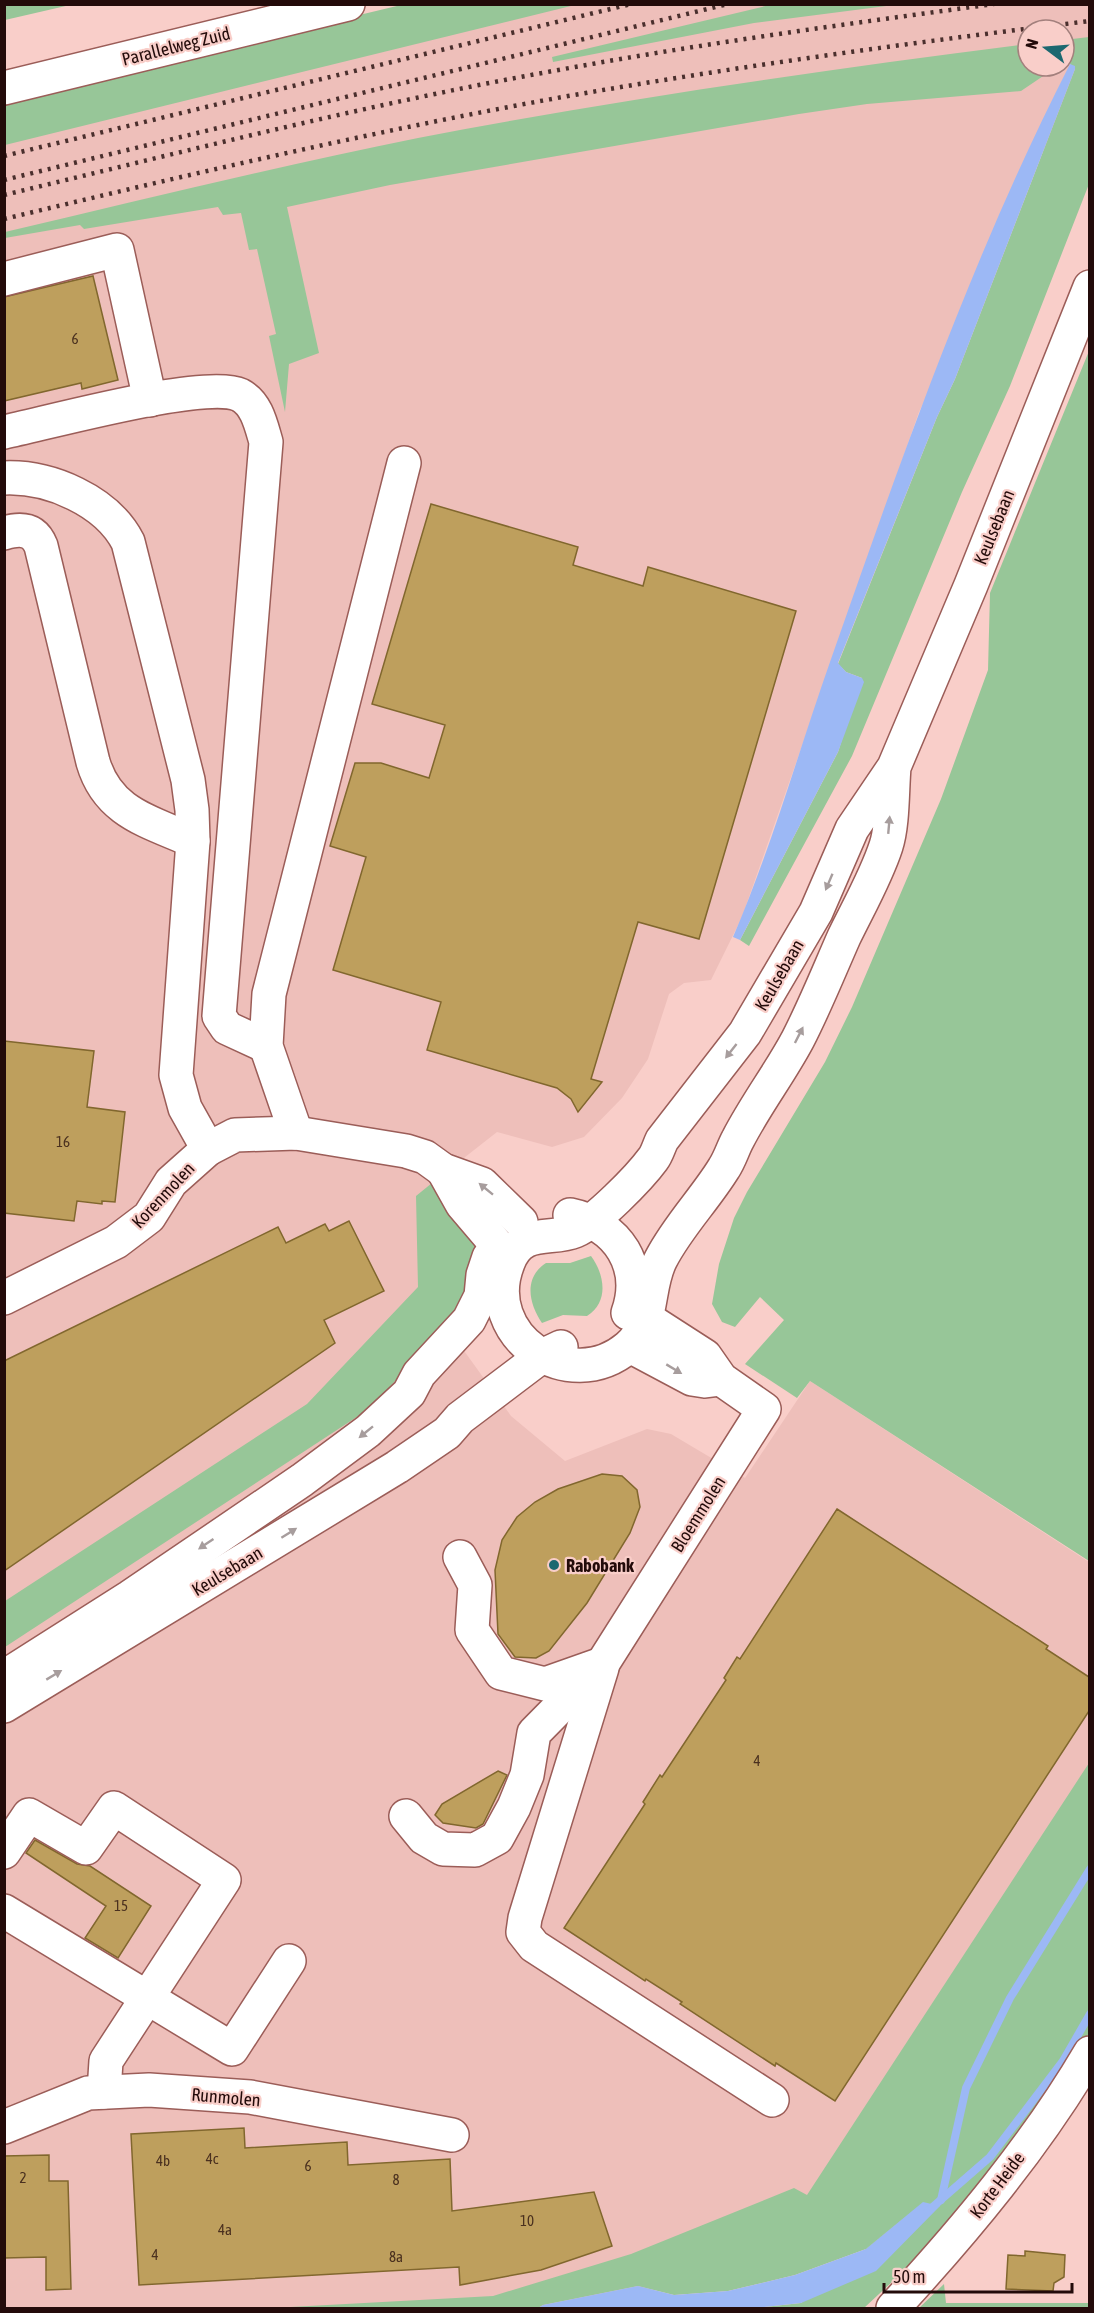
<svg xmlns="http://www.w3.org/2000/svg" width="1094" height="2313" viewBox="0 0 1094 2313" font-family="'Asap Condensed',sans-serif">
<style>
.built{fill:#eebfba;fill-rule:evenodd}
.green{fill:#97c698}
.water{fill:#9cb8f5}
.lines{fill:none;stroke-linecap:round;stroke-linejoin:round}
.stream{stroke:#9cb8f5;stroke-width:8}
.building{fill:#be9f5d;stroke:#81672e;stroke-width:1.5}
.minor-casing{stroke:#9b5d58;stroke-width:36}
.major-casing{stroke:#9b5d58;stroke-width:36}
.minor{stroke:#fff;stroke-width:33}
.major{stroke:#fff;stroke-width:33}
.rail{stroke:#4a2f2d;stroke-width:4.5;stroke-dasharray:3 6;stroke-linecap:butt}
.oneway{fill:#a79d9d}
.poi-dot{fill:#1c6870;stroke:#f9cec9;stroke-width:2}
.labels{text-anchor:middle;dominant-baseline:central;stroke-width:4.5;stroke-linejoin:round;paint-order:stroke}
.number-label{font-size:15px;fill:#4a301f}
.street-label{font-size:18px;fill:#230b0a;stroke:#f9cec9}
.poi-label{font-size:18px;font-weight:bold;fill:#230b0a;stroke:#f9cec9;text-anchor:start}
</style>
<rect width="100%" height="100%" fill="#f9cec9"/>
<path class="built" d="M469 5H1089V55L919 412 742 917 711 980 684 983 669 994 648 1059 622 1098 584 1137 552 1147 497 1132 432 1183 418 1287 511 1416 565 1461 647 1429 671 1434 745 1478 810 1381 1089 1562V1792L823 2200 709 2275 582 2308H5L4 117ZM1028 30H1064V66H1028Z"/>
<g class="green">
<path d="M5 4H70V5L5 20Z"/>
<path d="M774 4 894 5 754 23 553 62 552 57Z"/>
<path d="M401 5H575L5 145 4 100Z"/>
<path d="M1089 37V184L1010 386 962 492 852 756 749 946 740 940 838 752 862 678 846 672 838 664 937 417 955 379 1075 69 1070 64H1064V40Z"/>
<path d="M1028 44V66H1058L1021 91 867 104 799 114 390 185 287 207 319 353 289 364 285 412 269 336 276 334 257 249 249 250 241 213 223 215 218 207 84 229 80 225 5 238V232C142 200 279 166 418 138 620 99 824 70 1028 44Z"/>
<path d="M1089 351V1561L810 1381 797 1398 745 1364 784 1320 760 1297 735 1327 722 1322 712 1304 719 1264 734 1218 747 1192 825 1062 852 1007 941 799 988 670 990 593Z"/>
<path d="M432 1183 478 1245V1274L434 1348 397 1379 369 1409 5 1647V1601L307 1404 418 1287 416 1196Z"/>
<path d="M591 1256C605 1275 609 1302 587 1316L563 1315 542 1323C529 1304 523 1278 546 1263H570Z"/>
<path d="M1089 1763V2033L965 2214 864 2308H755L801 2303 923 2202 866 2249 795 2275 728 2291 674 2295 638 2286 543 2305 538 2308H272L493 2296 631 2254 794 2188 807 2195Z"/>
<path d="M944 2284 946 2303H1089V2308H919Z"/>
</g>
<g class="water">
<path d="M1070 64 1075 66V69L955 379 937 417 838 663 846 672 862 678 864 682 838 752 740 940 733 937C771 849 798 753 830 662 901 459 972 256 1070 64Z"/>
<path d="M923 2202 940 2206 876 2271 801 2303 755 2308H538L543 2305 638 2286 674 2295 728 2291 795 2275 866 2249Z"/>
</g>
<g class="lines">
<g class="stream">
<path d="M941 2200 966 2088 1010 1998 1090 1869"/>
<path d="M928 2211 990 2157 1063 2061 1090 2014"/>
</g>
</g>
<g class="building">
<path d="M93 276 118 380 82 389 81 383 4 401V297Z"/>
<path d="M431 504 578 547 573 565 643 586 648 567 796 611 699 939 638 922 591 1079 602 1082 578 1112 571 1099 557 1088 427 1050 441 1002 333 970 366 857 330 846 355 763H381L429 778 445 725 372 704Z"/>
<path d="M4 1041 94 1051 87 1107 125 1112 115 1202 102 1201V1204L77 1201 74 1221 4 1213Z"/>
<path d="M349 1221 384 1291 324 1320 335 1343 4 1571V1361L278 1227 286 1243 325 1224 329 1231Z"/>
<path d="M602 1474 622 1476 637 1490 640 1507 630 1533 587 1603 549 1651 536 1658 515 1657 498 1634 495 1570 502 1540 517 1517 535 1502 558 1489Z"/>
<path d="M837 1509 1048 1646 1046 1649 1089 1677V1711L835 2101 776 2063 775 2066 680 2004 682 2002 646 1979 645 1981 564 1928 645 1804 643 1802 660 1775 662 1777 726 1680 724 1678 737 1657 740 1659Z"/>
<path d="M498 1771 507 1775 483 1824 476 1828 443 1823 435 1815 442 1804Z"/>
<path d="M35 1840 77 1864 90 1866 151 1906 118 1958 85 1938 106 1906 26 1853Z"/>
<path d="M244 2128 245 2148 347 2142 348 2165 450 2159 452 2211 594 2192 612 2246 541 2270 460 2285 459 2267 139 2285 131 2134Z"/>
<path d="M49 2155V2181H68L71 2289 46 2290V2257L4 2258V2156Z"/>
<path d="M1025 2251 1065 2255 1064 2277 1054 2283 1053 2291 1006 2289 1008 2255 1025 2256Z"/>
</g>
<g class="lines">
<g class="minor-casing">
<g id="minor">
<path d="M4 88 348 4"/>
<path d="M4 279 117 250 150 400"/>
<path d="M4 432C48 423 206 379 240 395 257 404 261 425 266 442L219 1016 227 1028 266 1046"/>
<path d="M4 478C50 476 107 501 128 542L188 780 192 810 193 841 176 1075 185 1108 208 1149"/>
<path d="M4 533C21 528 34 529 41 546L93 762C108 813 149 821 193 841"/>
<path d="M296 1133 266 1046 269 994 404 463"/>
<path d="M443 1170 462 1204 496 1244"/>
<path d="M4 1298 116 1242 149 1217 171 1182 208 1149 235 1135 296 1133 406 1151 425 1157 443 1170 482 1184 521 1222"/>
<path d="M630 1346 692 1379 705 1381 721 1379"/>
<path d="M460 1557 475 1585 472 1630 501 1673 545 1684 596 1666"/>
<path d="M602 1668 525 1918 523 1932 534 1946 772 2100"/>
<path d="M406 1816 424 1838 443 1849 475 1850 497 1838 514 1807 527 1775 534 1733 603 1663 764 1409 721 1379 705 1356 646 1318"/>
<path d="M4 1852 29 1815 86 1848 114 1808 224 1880 106 2061 104 2092"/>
<path d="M4 1911 232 2049 289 1961"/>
<path d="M4 2127 88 2093 149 2090 250 2097 452 2135"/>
<path d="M893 2308C965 2230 1036 2145 1090 2053"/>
</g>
</g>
<g class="major-casing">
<g id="major">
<path d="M894 767C892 790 893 825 886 846 876 877 858 908 844 937 829 971 815 1006 798 1039 780 1073 756 1104 738 1139 733 1148 730 1159 724 1168 705 1199 678 1226 661 1259 646 1287 655 1324 628 1347 569 1397 479 1336 508 1263 521 1227 551 1241 575 1231 596 1222 639 1178 653 1159 657 1154 659 1146 662 1140L745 1033 816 912 852 829 894 767 971 585 1090 287"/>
<path d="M570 1215C619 1225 644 1267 628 1313"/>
<path d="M4 1677 130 1597 302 1480 368 1431 409 1393 419 1374 469 1320 481 1296 483 1275 489 1257"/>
<path d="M4 1706 397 1467 447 1433 460 1418 542 1356 561 1347"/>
</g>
</g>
<use href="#minor" class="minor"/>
<use href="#major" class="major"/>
<g class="rail">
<path d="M4 156 631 4"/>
<path d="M4 180 728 4"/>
<path d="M4 195C187 151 369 104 553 71 699 44 846 24 994 4"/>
<path d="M4 219C191 174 379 130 568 96 741 66 915 42 1090 21"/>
</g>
</g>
<defs><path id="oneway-solid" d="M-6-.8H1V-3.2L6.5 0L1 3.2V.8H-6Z" transform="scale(1.5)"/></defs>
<g class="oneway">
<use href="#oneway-solid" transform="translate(889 825) rotate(-85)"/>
<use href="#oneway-solid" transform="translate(829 882) rotate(113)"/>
<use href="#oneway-solid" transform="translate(799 1035) rotate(-63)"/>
<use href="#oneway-solid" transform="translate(731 1051) rotate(128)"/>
<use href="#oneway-solid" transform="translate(486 1189) rotate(-141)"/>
<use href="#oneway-solid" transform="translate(674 1369) rotate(31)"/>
<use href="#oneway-solid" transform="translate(366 1432) rotate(141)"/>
<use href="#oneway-solid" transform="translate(289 1533) rotate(-32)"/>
<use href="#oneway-solid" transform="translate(206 1544) rotate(146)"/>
<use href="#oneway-solid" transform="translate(54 1675) rotate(-31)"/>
</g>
<circle class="poi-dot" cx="554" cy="1565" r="6"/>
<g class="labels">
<g class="number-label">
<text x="75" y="338">6</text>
<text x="63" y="1141">16</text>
<text x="757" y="1760">4</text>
<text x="121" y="1905">15</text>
<text x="212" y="2158">4c</text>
<text x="163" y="2160">4b</text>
<text x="308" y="2165">6</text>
<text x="23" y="2177">2</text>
<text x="396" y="2179">8</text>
<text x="527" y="2220">10</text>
<text x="225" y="2229">4a</text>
<text x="155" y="2254">4</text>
<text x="396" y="2256">8a</text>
</g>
<g class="street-label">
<text transform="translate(176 46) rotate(-14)">Parallelweg Zuid</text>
<text transform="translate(994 527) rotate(-68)">Keulsebaan</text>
<text transform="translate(779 975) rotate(-60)">Keulsebaan</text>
<text transform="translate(163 1195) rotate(-47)">Korenmolen</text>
<text transform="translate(698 1514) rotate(-58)">Bloemmolen</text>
<text transform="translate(227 1571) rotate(-31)">Keulsebaan</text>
<text transform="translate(226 2097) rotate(5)">Runmolen</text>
<text transform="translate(997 2185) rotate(-53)">Korte Heide</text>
</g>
<g class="poi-label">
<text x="566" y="1565">Rabobank</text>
</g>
</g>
<rect width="1094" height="2313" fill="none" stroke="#230b0a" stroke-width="12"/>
<g transform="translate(1046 48) rotate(286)"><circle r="28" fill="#f9cec9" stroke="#a3807d" stroke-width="1.5"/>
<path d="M0-4.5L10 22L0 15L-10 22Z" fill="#1c6870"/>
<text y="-9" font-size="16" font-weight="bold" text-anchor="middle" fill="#230b0a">N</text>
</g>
<path d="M884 2283v9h188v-9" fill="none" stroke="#230b0a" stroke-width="3"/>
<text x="893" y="2283" font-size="18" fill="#230b0a" stroke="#f9cec9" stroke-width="4.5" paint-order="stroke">50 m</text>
</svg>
